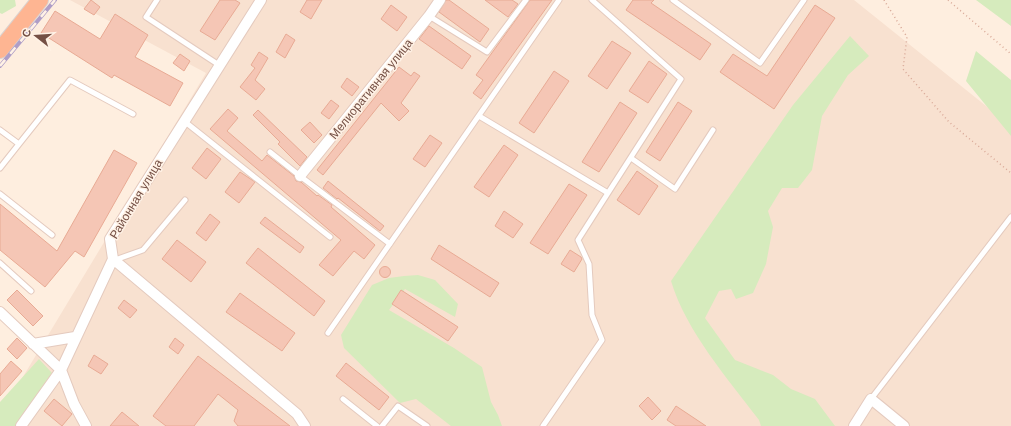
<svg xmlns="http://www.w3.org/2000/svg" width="1011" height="426" viewBox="0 0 1011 426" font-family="Helvetica,sans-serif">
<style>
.residential{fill:#f8e1d0}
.green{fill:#d6ebbd}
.building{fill:#f5c6b5;stroke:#e8aa94}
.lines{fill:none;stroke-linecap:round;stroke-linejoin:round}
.service-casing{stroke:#e4cabe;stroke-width:7}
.minor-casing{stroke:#e4cabe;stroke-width:12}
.trunk-casing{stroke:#dbd2cf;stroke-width:18}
.path{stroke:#d9a998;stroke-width:1.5;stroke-dasharray:1 3;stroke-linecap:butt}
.service{stroke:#fff;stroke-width:5}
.minor{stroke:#fff;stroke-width:10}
.trunk{stroke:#feb592;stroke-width:16}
.rail-casing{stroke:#af9ec7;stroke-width:4}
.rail{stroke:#fff2e6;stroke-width:2.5;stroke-dasharray:8;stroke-linecap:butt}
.labels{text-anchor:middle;stroke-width:3;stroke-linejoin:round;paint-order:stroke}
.street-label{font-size:12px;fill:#755045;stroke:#fff2e6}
</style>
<rect width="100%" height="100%" fill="#feeedf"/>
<!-- residential -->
<path class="residential" d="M70,0H854L1011,126V426H0V411L9,400L206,73Z"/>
<!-- green -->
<path class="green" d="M0,0H15L16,6L2,14L0,13Z
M976,0H1011V26Z
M850,36L869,56L848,75L822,116L812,170L798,188H782L768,211L773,227L766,264L753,293L736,299L731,289L719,291L705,318L735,360L773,375L791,389L815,399L835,426H761L759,420C728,379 686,331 671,281L793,105Z
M976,51L1011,80V136L966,81Z
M418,275L435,280L458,304L455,317L405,289L389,310L454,348L482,367L491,402L498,415L502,426H451L416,399L400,403L344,348L341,335L372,285L389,278L404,276Z
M39,359L52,373L15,426H0V402Z"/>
<!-- building -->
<path class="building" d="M91,0L100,7L94,15L84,9Z
M220,0H235L240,3L215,40L200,31Z
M307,0H322L311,19L300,12Z
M446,0H449L489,29L480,42L439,12Z
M485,0H512L518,4L508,17Z
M530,0H552L481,99L473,93L483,80L476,75Z
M633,0H654L651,3L711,44L700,60L626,10Z
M391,5L407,17L397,31L381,19Z
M815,5L835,18L774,109L720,72L733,54L767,76Z
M55,11L100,39L115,14L148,35L135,57L183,83L170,106L114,75L112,78L41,33Z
M429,26L471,56L462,69L419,39Z
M286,34L295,40L285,58L276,52Z
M612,41L631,53L607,89L588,76Z
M259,52L268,58L255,80L265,89L256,100L240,87L255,68L251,65Z
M180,54L190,61L184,71L173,63Z
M649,61L667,74L648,103L629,91Z
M399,67L411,76L414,72L420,76L401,103L409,111L399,121L381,103L323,175L317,170Z
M554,71L569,81L534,133L519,123Z
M347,78L359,87L352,96L341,87Z
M331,100L339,106L329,119L321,113Z
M620,102L637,113L599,172L582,162Z
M678,102L692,111L660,161L646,152Z
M228,109L238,118L227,131L262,161L267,155L294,176L296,181L301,182L317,196L318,195L332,205L331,207L375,245L364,259L354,251L333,276L319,265L341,240L210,129Z
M258,110L307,157L300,166L278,144L280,142L253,115Z
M310,122L322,135L314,143L301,130Z
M430,135L442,143L425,167L413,159Z
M504,145L518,155L489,197L474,187Z
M207,148L221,159L206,179L192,168Z
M114,150L137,163L84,257L75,251L45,287L0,250V204L57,251Z
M637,171L658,186L639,215L617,200Z
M240,172L255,182L239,203L225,192Z
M328,181L384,226L380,231L338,198L337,199L323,188Z
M569,184L587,195L548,254L530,243Z
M504,211L523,224L513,238L495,226Z
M210,214L220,222L206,241L196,233Z
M265,217L304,247L300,253L260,223Z
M177,240L206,262L191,282L162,259Z
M439,245L499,283L490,297L431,259Z
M258,248L325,301L314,316L246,263Z
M570,250L581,257L582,259L574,272L561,264Z
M379.5 272a5.5 5.5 0 1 1 11 0a5.5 5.5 0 1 1-11 0Z
M17,290L43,316L33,326L7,300Z
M401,290L458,327L448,341L392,304Z
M240,293L295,333L282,351L226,312Z
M124,300L137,310L130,318L118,308Z
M17,338L27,348L17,359L7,349Z
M175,338L184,345L178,354L169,347Z
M94,355L108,364L101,374L88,366Z
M198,356L290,426H238L234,421L238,410L218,394L194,426H166L153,416Z
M11,361L22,371L0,396V374Z
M346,363L389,397L379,410L336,376Z
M648,397L661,411L652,420L639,406Z
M54,399L72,414L62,426L44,411Z
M676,406L706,426H676L667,420Z
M122,412L139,426H110Z"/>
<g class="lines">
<!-- service casing -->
<g class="service-casing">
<path id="service" d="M157,0L146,17L219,65
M673,0L760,63L804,0
M429,16L487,52L526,0
M479,116L608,193L681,79L592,0
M184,121L330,237
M0,130L19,144L0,168
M19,144L70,80L133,114
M270,152L300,176L390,244
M631,158L675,189L713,130
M0,194L52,235
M115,260L143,250L185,200
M0,263L31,291
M328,333L559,0
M343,399L377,426
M871,399L1011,217
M382,426L398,406L427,426
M543,426L602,340L592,315L589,264L578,240L608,193"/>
</g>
<!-- minor casing -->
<g class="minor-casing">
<path id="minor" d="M300,176L429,16L440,0
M113,259L297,414L305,426
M0,312L61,370L74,404L86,426
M33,344L75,337
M21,426L61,370L113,259L110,239L261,0
M854,426L871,399L904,426"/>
</g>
<!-- trunk casing -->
<g class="trunk-casing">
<path id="trunk" d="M0,50L40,0"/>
</g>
<!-- path -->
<path class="path" d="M884,0L907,37L903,69L949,122L1011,173
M948,0L1011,54"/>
<!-- service -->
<use href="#service" class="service"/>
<!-- minor -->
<use href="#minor" class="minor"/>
<!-- trunk -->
<use href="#trunk" class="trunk"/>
<!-- rail casing -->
<g class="rail-casing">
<path id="rail" d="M0,66L55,0"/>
</g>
<!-- rail -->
<use href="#rail" class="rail"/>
</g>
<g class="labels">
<!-- street labels -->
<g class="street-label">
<text transform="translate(371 89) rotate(-51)" y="4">Мелиоративная улица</text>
<text transform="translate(136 199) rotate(-59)" y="4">Районная улица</text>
</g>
</g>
<!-- north arrow -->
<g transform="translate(36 36) rotate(287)" stroke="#fff2e6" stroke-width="3" paint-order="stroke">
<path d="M0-3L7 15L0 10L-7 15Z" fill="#755045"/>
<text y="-6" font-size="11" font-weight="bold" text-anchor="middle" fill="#755045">С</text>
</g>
</svg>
